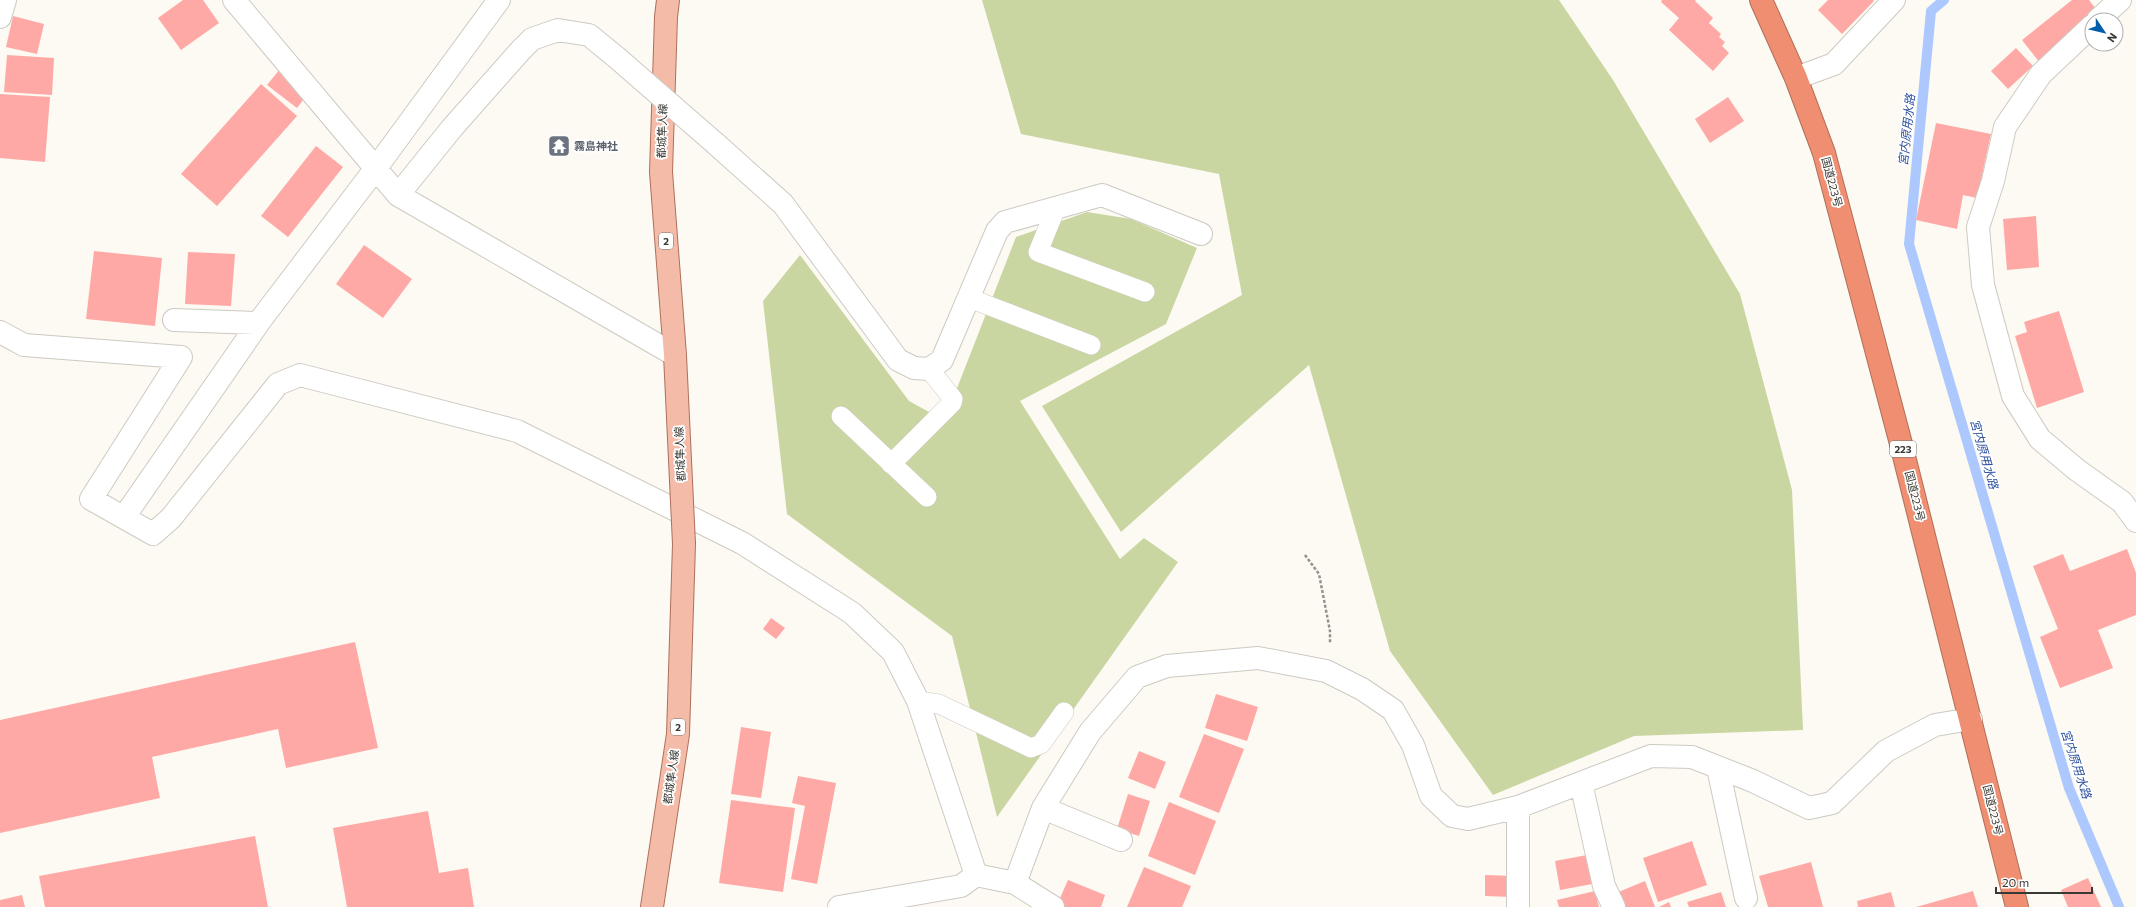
<svg xmlns="http://www.w3.org/2000/svg" width="2136" height="907" viewBox="0 0 2136 907" font-family="Commissioner,'Noto Sans JP',sans-serif">
<style>
.green{fill:#cad6a1}
.lines{fill:none;stroke-linecap:round;stroke-linejoin:round}
.stream{stroke:#acc8fe;stroke-width:10}
.building{fill:#ffa9a6}
.lane-casing{stroke:#cccac2;stroke-width:20}
.street-casing{stroke:#cccac2;stroke-width:24}
.primary-casing{stroke:#af705b;stroke-width:24}
.highway-casing{stroke:#af705b;stroke-width:24}
.path{stroke:#92918b;stroke-width:2.5;stroke-dasharray:3 2;stroke-linecap:butt}
.lane{stroke:#fff;stroke-width:19}
.street{stroke:#fff;stroke-width:22}
.primary{stroke:#f5bba9;stroke-width:22}
.highway{stroke:#ef8e70;stroke-width:22}
.street-bridge-casing{stroke:#cccac2;stroke-width:24;stroke-linecap:butt}
.primary-bridge-casing{stroke:#af705b;stroke-width:24;stroke-linecap:butt}
.street-bridge{stroke:#fff;stroke-width:22}
.primary-bridge{stroke:#f5bba9;stroke-width:22}
.labels{text-anchor:middle;stroke-width:3.5;stroke-linejoin:round;paint-order:stroke}
.shield{fill:#fff;stroke:#747471;stroke-width:1}
.shield-label{font-size:10px;font-weight:bold;fill:#383834}
.street-label{font-size:11px;fill:#383834;stroke:#fff}
.worship-label{font-size:11px;font-weight:bold;fill:#5b616d;stroke:#fff;text-anchor:start}
.water-label{font-size:12px;font-style:italic;fill:#2e519f;stroke:#fff}
</style>
<rect width="100%" height="100%" fill="#fcfaf2"/>
<!-- green -->
<path class="green" d="M982,0H1559L1613,80L1740,294L1792,490L1803,730L1634,736L1493,795L1390,651L1309,365L1121,532L1042,406L1242,295L1219,174L1021,134Z
M1087,212L1131,219L1197,248L1166,324L1020,401L1120,559L1144,538L1178,562L997,817L952,636L787,514L763,301L800,255L909,401L929,412L954,396L1016,237Z"/>
<g class="lines">
<!-- stream -->
<path class="stream" d="M1944,0L1931,11L1909,244L2069,788L2119,907"/>
</g>
<!-- building -->
<path class="building" d="M183,0H203L219,23L181,50L158,18Z
M1662,0H1696L1695,1L1713,18L1709,23L1721,34L1719,37L1725,42L1722,46L1729,53L1713,71L1669,30L1679,18L1661,2Z
M1828,0H1873L1874,1L1842,34L1818,10Z
M2072,0H2089L2100,14L2040,63L2022,40Z
M13,16L44,24L37,54L6,47Z
M2016,48L2033,66L2008,89L1991,71Z
M7,55L54,58L52,95L4,92Z
M280,69L309,92L297,108L267,85Z
M261,84L297,116L217,206L181,174Z
M0,94L50,97L45,162L0,158Z
M1728,97L1744,121L1710,143L1695,119Z
M1936,123L1991,134L1977,198L1963,195L1957,229L1916,220Z
M316,146L343,167L288,237L261,216Z
M2036,216L2039,267L2007,270L2003,219Z
M364,245L412,279L383,318L336,284Z
M94,251L162,258L155,326L86,319Z
M188,252L235,254L231,306L185,304Z
M2059,311L2084,392L2037,408L2015,336L2027,332L2024,322Z
M2127,549L2136,573V615L2098,630L2113,668L2060,688L2040,637L2058,629L2033,566L2063,554L2070,571Z
M771,618L785,628L776,639L763,629Z
M355,642L378,748L286,768L278,729L152,757L160,798L0,833V720Z
M1216,694L1258,707L1247,741L1205,728Z
M741,727L771,732L761,798L731,794Z
M1204,734L1244,749L1219,813L1179,797Z
M1139,751L1166,762L1155,789L1128,778Z
M798,776L836,783L817,884L791,879L805,806L792,803Z
M1128,794L1150,801L1139,836L1117,829Z
M731,800L795,808L783,892L719,883Z
M1169,802L1216,821L1195,875L1148,856Z
M428,811L439,873L468,868L474,907H347L333,828Z
M255,836L268,907H45L39,876Z
M1692,841L1707,885L1658,902L1643,858Z
M1587,855L1592,884L1560,890L1555,861Z
M1811,862L1823,907H1768L1759,876Z
M1144,867L1191,886L1182,907H1127Z
M1485,875L1513,876L1512,897L1485,896Z
M2088,878L2101,907H2068L2061,890Z
M1068,880L1105,895L1101,907H1062L1057,905Z
M1645,881L1655,907H1622L1616,893Z
M1595,891L1599,907H1559L1557,900Z
M1973,891L1978,907H1916Z
M1721,892L1726,907H1689L1687,902Z
M1891,892L1895,907H1858L1857,901Z
M22,895L25,907H0V900Z
M1669,902L1671,907H1659Z"/>
<g class="lines">
<!-- lane casing -->
<g class="lane-casing">
<path id="lane" d="M1056,208L1038,252L1145,292
M969,298L1091,345
M841,416L927,497
M891,464L952,403L953,399L929,369
M918,701L939,704L1031,748L1041,744L1064,712"/>
</g>
<!-- street casing -->
<g class="street-casing">
<path id="street" d="M234,0L398,195
M0,17L5,0
M2098,20L2120,0
M2092,26L2041,74L2005,127L1993,181L1978,227L1983,285L2013,396L2040,439L2077,470L2122,502L2136,521
M616,57L589,35L558,30L532,39L521,50L452,128L398,195L675,355
M1796,78L1834,64L1894,0
M716,144L783,204L898,360L914,368L929,369L942,360L997,231L1005,222L1102,195L1201,234
M174,320L258,323
M0,332L24,345L181,357L91,499L153,534L171,518L278,384L300,375L517,431L742,543L852,613L893,652L918,701L976,875L1015,883L1053,907
M124,517L262,318L376,168L499,0
M1718,768L1746,898
M1581,783L1604,886L1614,907
M1518,807V907
M1043,808L1121,840
M1015,883L1043,808L1090,732L1137,677L1167,666L1258,658L1326,671L1362,689L1393,710L1413,745L1431,796L1452,816L1468,819L1518,807L1651,756L1692,757L1753,781L1809,808L1832,803L1886,751L1935,725L1971,719
M839,907L961,886L976,875"/>
</g>
<!-- primary casing -->
<g class="primary-casing">
<path id="primary" d="M668,0L666,17L661,172L675,355L681,481
M652,907L678,734L684,544"/>
</g>
<!-- highway casing -->
<g class="highway-casing">
<path id="highway" d="M1761,0L1796,78L1824,153L1900,440L2017,907"/>
</g>
<!-- path -->
<path class="path" d="M1305,555L1319,574L1330,631V643"/>
<!-- lane -->
<use href="#lane" class="lane"/>
<!-- street -->
<use href="#street" class="street"/>
<!-- primary -->
<use href="#primary" class="primary"/>
<!-- highway -->
<use href="#highway" class="highway"/>
<!-- street-bridge casing -->
<g class="street-bridge-casing">
<path id="street-bridge" d="M616,57L716,144"/>
</g>
<!-- primary-bridge casing -->
<g class="primary-bridge-casing">
<path id="primary-bridge" d="M681,481L684,544"/>
</g>
<!-- street-bridge -->
<use href="#street-bridge" class="street-bridge"/>
<!-- primary-bridge -->
<use href="#primary-bridge" class="primary-bridge"/>
</g>
<!-- icons -->
<defs>
<g id="temple-square" transform="scale(1.15)"><rect x="-9" y="-9" width="18" height="18" rx="4" fill="#6b7280" stroke="#fff"/><path d="M0-6L5-2H3V0L6.5 2.5H4V6H1.5V3h-3V6H-4V2.5H-6.5L-3 0V-2H-5Z" fill="#fff"/></g>
</defs>
<g fill-rule="evenodd">
<use href="#temple-square" x="559" y="146"/>
</g>
<g class="labels">
<!-- shield labels -->
<g class="shield">
<rect x="659" y="233" width="14" height="16" rx="3"/>
<rect x="1890" y="441" width="26" height="16" rx="3"/>
<rect x="671" y="719" width="14" height="16" rx="3"/>
</g>
<g class="shield-label">
<text x="666" y="245">2</text>
<text x="1903" y="453">223</text>
<text x="678" y="731">2</text>
</g>
<!-- street labels -->
<g class="street-label">
<text transform="translate(662 131) rotate(-88)" y="4">都城隼人線</text>
<text transform="translate(1832 182) rotate(75)" y="4">国道223号</text>
<text transform="translate(680 454) rotate(-93)" y="4">都城隼人線</text>
<text transform="translate(1915 496) rotate(76)" y="4">国道223号</text>
<text transform="translate(671 777) rotate(-82)" y="4">都城隼人線</text>
<text transform="translate(1993 810) rotate(76)" y="4">国道223号</text>
</g>
<!-- worship labels -->
<g class="worship-label">
<text x="574" y="150">霧島神社</text>
</g>
<!-- water labels -->
<g class="water-label">
<text transform="translate(1907 130) rotate(-84)" y="4">宮内原用水路</text>
<text transform="translate(1984 454) rotate(74)" y="4">宮内原用水路</text>
<text transform="translate(2076 764) rotate(72)" y="4">宮内原用水路</text>
</g>
</g>
<!-- north arrow -->
<g transform="translate(2104 32) rotate(125)"><circle r="19" fill="#ffffff" stroke="#afafae"/>
<path d="M0-3L7 15L0 10L-7 15Z" fill="#015daa"/>
<text y="-6" font-size="11" font-weight="bold" text-anchor="middle" fill="#383834">N</text>
</g>
<!-- scale -->
<path d="M1996 887v6h96v-6" fill="none" stroke="#383834" stroke-width="2"/>
<text x="2002" y="887" font-size="12" fill="#383834" stroke="#ffffff" stroke-width="3" paint-order="stroke">20 m</text>
</svg>
